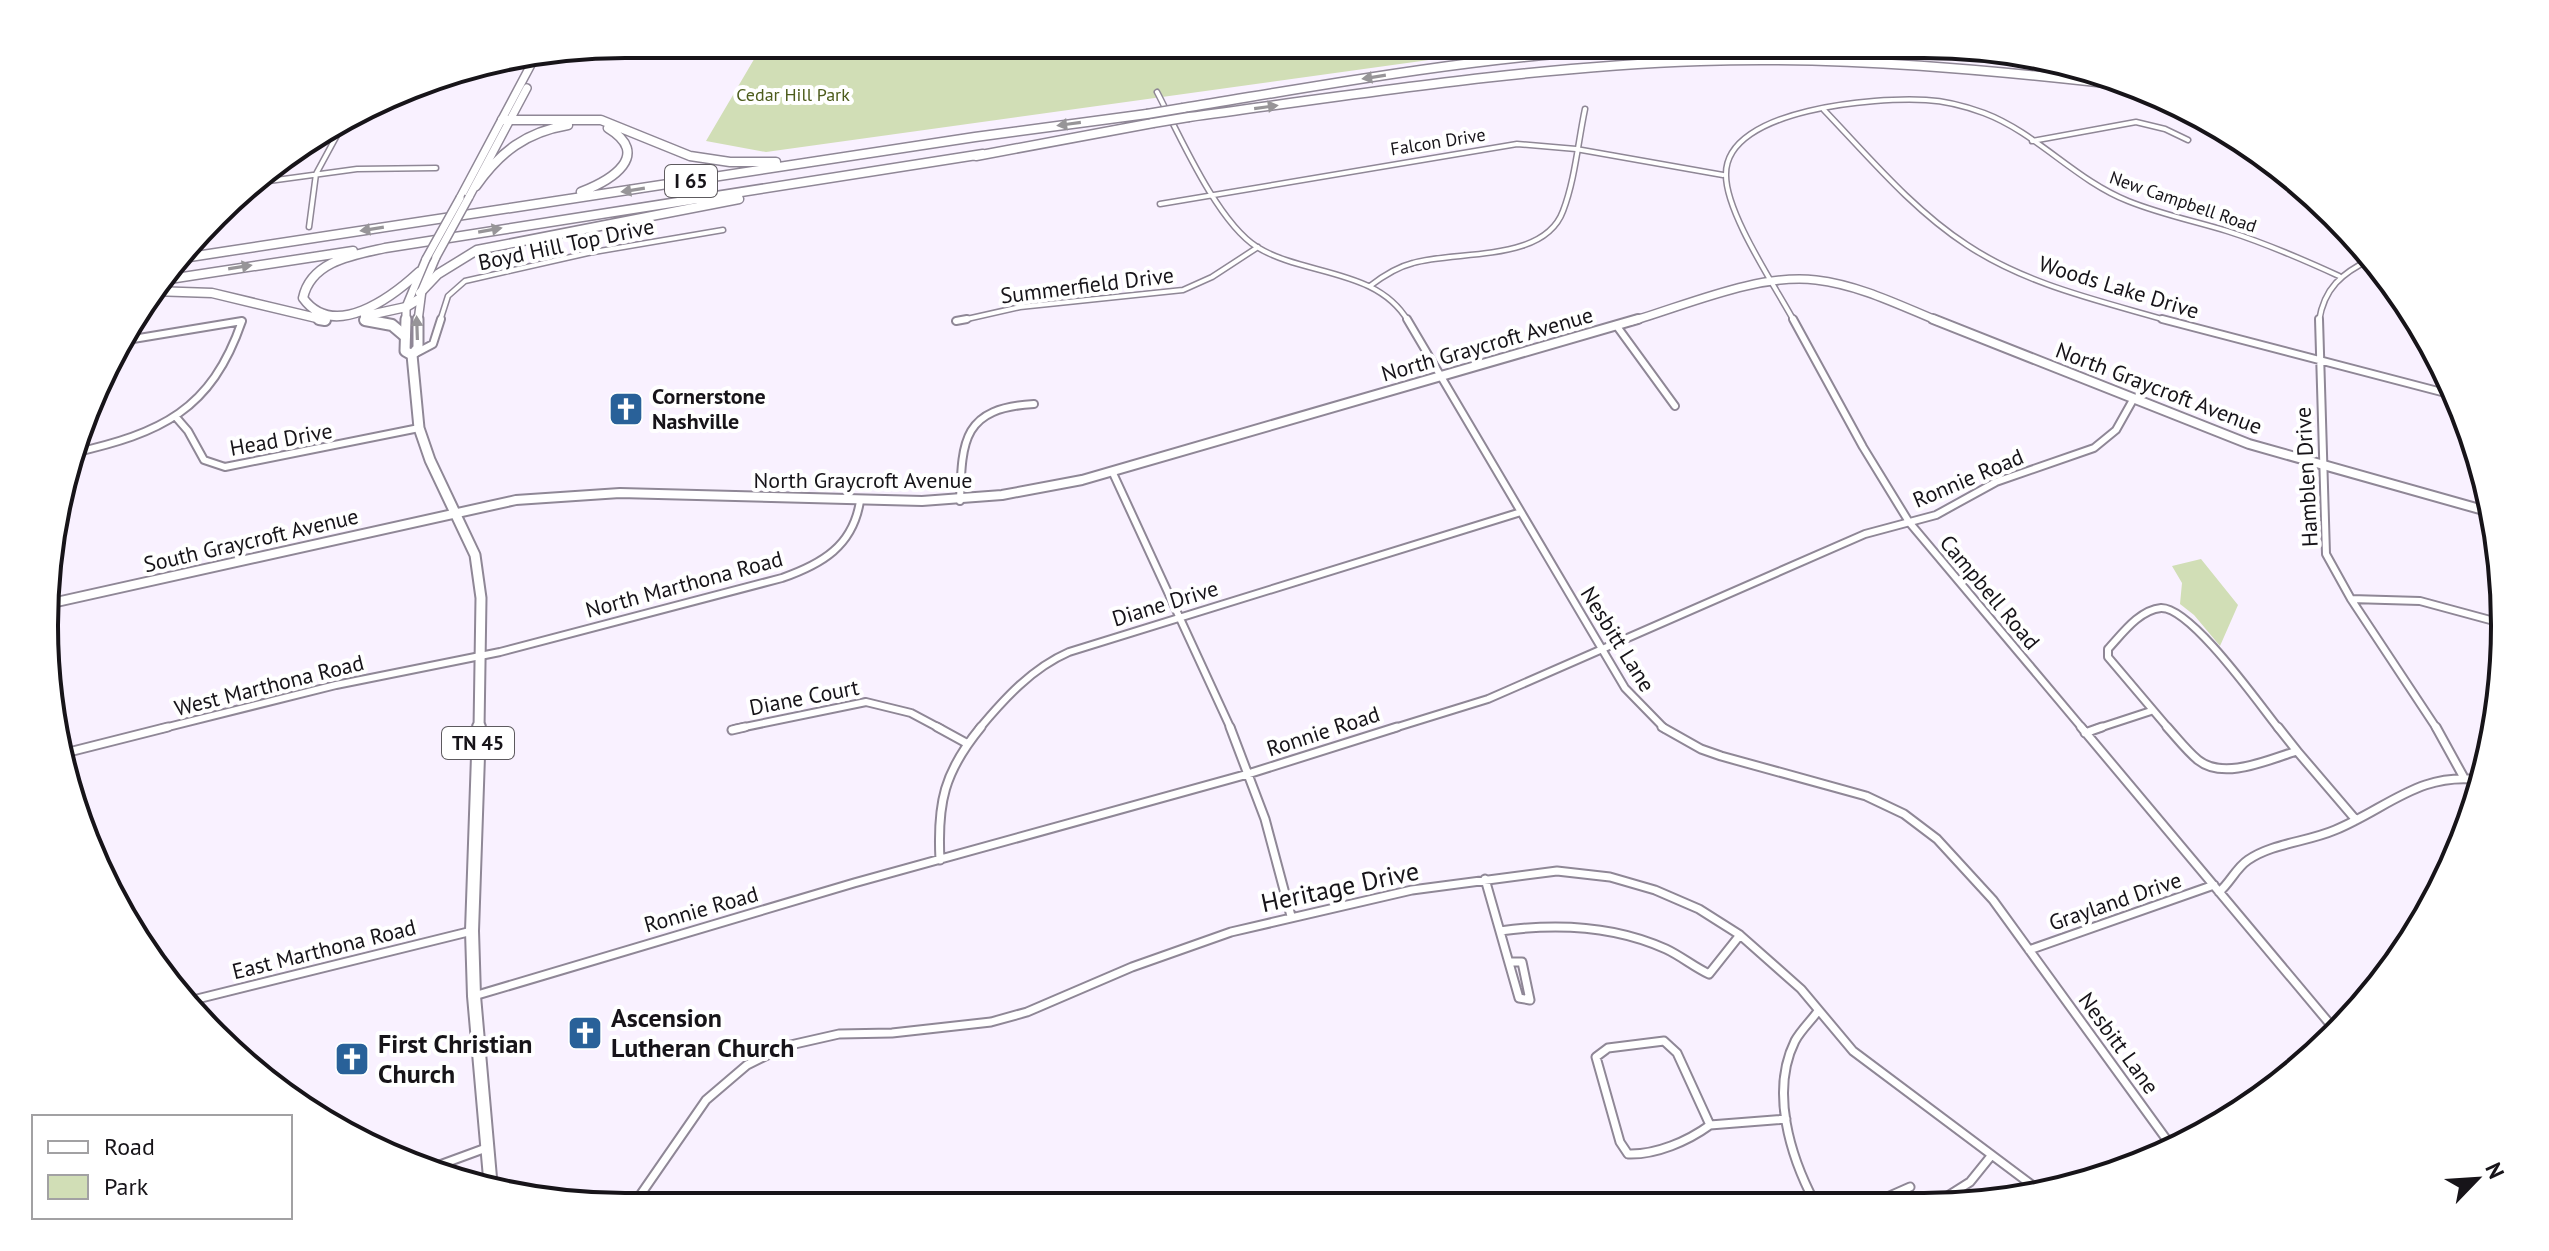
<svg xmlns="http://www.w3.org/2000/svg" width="2549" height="1251" viewBox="0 0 2549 1251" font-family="'PT Sans',sans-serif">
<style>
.green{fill:#d1deb6}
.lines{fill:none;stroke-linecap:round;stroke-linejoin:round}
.street-far2-casing{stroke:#8f8796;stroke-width:7}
.street-far1-casing{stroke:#8f8796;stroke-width:10}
.street-casing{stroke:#8f8796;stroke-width:11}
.secondary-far1-casing{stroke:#8f8796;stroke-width:10}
.secondary-casing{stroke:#8f8796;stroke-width:12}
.primary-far2-casing{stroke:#8f8796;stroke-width:10}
.primary-far1-casing{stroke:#8f8796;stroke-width:13}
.primary-casing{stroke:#8f8796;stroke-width:16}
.highway-far1-casing{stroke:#8f8796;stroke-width:11}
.highway-casing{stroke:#8f8796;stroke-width:14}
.street-far2{stroke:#fff;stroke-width:4}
.street-far1{stroke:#fff;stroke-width:6}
.street{stroke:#fff;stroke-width:7}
.secondary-far1{stroke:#fff;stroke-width:7}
.secondary{stroke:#fff;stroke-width:8}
.primary-far2{stroke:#fff;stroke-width:7}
.primary-far1{stroke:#fff;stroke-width:9}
.primary{stroke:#fff;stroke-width:12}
.highway-far1{stroke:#fff;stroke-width:8}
.highway{stroke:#fff;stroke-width:10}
.primary-bridge-casing{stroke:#8f8796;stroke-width:10;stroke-linecap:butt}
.highway-bridge-casing{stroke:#8f8796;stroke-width:11;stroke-linecap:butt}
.primary-bridge{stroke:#fff;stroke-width:7}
.highway-bridge{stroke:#fff;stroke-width:8}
.oneway{fill:#979598}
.labels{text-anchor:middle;stroke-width:8;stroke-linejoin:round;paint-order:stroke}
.far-park-label{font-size:18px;fill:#4d5c1c;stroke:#fff}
.far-street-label{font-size:18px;fill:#171419;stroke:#fff}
.shield{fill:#fff;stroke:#5d5a5e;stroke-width:2}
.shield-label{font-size:20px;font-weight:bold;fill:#171419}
.street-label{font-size:22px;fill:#171419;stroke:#fff}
.poi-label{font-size:22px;font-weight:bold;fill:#171419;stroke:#fff;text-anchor:start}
.near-street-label{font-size:26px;fill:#171419;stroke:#fff}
.near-poi-label{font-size:26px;font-weight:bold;fill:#171419;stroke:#fff;text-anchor:start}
.rim{fill:none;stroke:#171419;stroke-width:4}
</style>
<rect width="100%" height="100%" fill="#f9f1ff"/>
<!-- green -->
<path class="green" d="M763,44H1544L766,152L706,141Z
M2201,559L2238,605L2220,646L2194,615L2180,604L2182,583L2172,566Z"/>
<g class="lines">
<!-- street-far2 casing -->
<g class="street-far2-casing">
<path id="street-far2" d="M556,55L627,52L653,44
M1157,92C1179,134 1217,222 1257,247C1304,276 1377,268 1408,321
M1824,110C1869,157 1912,209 1967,245C2027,285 2101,301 2169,321
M2032,141L2136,122L2165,129L2188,140
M254,183L357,169L436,168
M1160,204L1517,144L1576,149L1723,175
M309,227L316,174L342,126
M1370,286C1383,276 1397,267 1413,263C1456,250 1544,263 1563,211C1575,180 1578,142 1585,109
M440,321L448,296L465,281L588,253L723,230
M958,321L1020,307L1183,290L1212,277L1258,247
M1794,321C1775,286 1725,212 1726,174C1726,108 1878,97 1926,100C1946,101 1965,106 1984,113C2037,133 2075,180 2128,201C2160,214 2194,221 2227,231C2265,243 2302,259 2339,276
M2319,321C2324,288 2342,273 2371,259"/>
</g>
<!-- street-far1 casing -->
<g class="street-far1-casing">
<path id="street-far1" d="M1407,319L1625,688L1665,729
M1793,319L1863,447L1909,522L2083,729
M2162,319L2457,396
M2319,319L2326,554L2351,599L2437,729
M956,321L967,319
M1616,325L1675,406
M416,353L433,344L441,319
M175,416L188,431L204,460L225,467L419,428
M73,453C161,433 211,411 242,321L121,341
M1112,471L1231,729
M960,501C962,441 962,408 1034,404
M2351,599L2420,601L2505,624
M160,729L336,685L500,652L782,578C822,564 853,546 860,501
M735,729L866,702L911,713L941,729
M979,729C1004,699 1032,668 1069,652L1521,512
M1391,729L1488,699L1865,534L1936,515L1996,482L2094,448L2116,430L2134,398
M2096,729L2151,711
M2169,729L2108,657V649C2122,634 2139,610 2161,608C2191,607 2259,704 2279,729"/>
</g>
<!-- street casing -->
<g class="street-casing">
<path id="street" d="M937,727L968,744
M1230,727L1265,819L1291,916
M1662,727L1701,749L1721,756L1866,796L1904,814L1937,839L1993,900L2172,1147
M2081,727L2335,1030
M2167,727C2177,738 2187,751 2198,760C2224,781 2270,759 2297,751L2278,727
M2436,727L2463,776
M732,730L745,727
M2085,733L2102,727
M2297,751L2356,820
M65,753L168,727
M940,860C937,803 944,772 981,727
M1485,879L1519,998L1530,1000L1522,962H1509
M2219,892C2230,883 2236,868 2248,860C2273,843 2307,842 2335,830C2388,808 2420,771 2482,780
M1500,931C1557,923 1613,925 1666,949C1681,956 1694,967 1709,974L1740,935
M2029,950L2214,885
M474,996L854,883L1248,774L1397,727
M185,1002L472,931
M1664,1041L1677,1053L1710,1125C1688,1141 1656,1155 1628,1154L1620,1142L1596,1057L1608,1048Z
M1710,1125L1786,1119
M426,1170L486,1148
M1940,1201L1970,1182L1991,1156
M1876,1202L1910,1187
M1815,1203C1790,1156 1770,1091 1795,1041C1801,1030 1811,1021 1818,1011
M632,1207L706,1100L747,1065L786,1046L839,1034L892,1033L991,1022L1027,1012L1132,967L1231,932L1412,890L1557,871L1610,877L1655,890L1699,909L1740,935L1801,989L1853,1051L2040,1191"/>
</g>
<!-- secondary-far1 casing -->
<g class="secondary-far1-casing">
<path id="secondary-far1" d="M1632,321C1687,305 1759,273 1816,280C1859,285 1899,305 1938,321"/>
</g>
<!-- secondary casing -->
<g class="secondary-casing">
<path id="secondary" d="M1933,319L2249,444L2494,513
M52,603L516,500L620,493L922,501L1002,495L1082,480L1638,319"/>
</g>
<!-- primary-far2 casing -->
<g class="primary-far2-casing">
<path id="primary-far2" d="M469,197L527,88
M460,198L534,59
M406,321V307L426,259
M418,321L422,290L436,257"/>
</g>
<!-- primary-far1 casing -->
<g class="primary-far1-casing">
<path id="primary-far1" d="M406,319L405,351L412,355
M418,319V348L412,355L419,428L430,460L475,555L481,598L479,729"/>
</g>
<!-- primary casing -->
<g class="primary-casing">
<path id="primary" d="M479,727L472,931L474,996L491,1189"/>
</g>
<!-- highway-far1 casing -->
<g class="highway-far1-casing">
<path id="highway-far1" d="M1183,108C1318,86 1453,61 1590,51C1748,38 1908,48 2066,64
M1189,117C1359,94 1528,67 1700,61C1847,56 1994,70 2140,87
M502,120H601L690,156L730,162H776
M976,156L1153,123
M476,186C500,152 526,132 568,125
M581,192C612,180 652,155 608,128
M183,258L975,137L1147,114
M419,272C392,297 334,341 303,298C311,261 353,255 385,248L983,154
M163,280L353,251
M153,291L212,293L325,320
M420,293L438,274L477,250L739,199
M365,316L406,307L419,299
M365,320L369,321"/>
</g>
<!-- highway casing -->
<g class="highway-casing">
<path id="highway" d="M319,319L325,320
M365,320L392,325L405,336"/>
</g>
<!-- street-far2 -->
<use href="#street-far2" class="street-far2"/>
<!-- street-far1 -->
<use href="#street-far1" class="street-far1"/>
<!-- street -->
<use href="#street" class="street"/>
<!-- secondary-far1 -->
<use href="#secondary-far1" class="secondary-far1"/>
<!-- secondary -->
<use href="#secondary" class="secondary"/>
<!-- primary-far2 -->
<use href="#primary-far2" class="primary-far2"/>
<!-- primary-far1 -->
<use href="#primary-far1" class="primary-far1"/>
<!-- primary -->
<use href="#primary" class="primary"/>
<!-- highway-far1 -->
<use href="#highway-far1" class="highway-far1"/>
<!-- highway -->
<use href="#highway" class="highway"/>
<!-- primary-bridge casing -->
<g class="primary-bridge-casing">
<path id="primary-bridge" d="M436,257L469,197
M426,259L460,198"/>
</g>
<!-- highway-bridge casing -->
<g class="highway-bridge-casing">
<path id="highway-bridge" d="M1147,114L1183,108
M1153,123L1189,117"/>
</g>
<!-- primary-bridge -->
<use href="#primary-bridge" class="primary-bridge"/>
<!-- highway-bridge -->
<use href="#highway-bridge" class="highway-bridge"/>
</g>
<!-- one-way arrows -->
<defs><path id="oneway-solid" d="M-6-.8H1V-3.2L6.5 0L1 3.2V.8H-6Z" transform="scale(2)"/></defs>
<g class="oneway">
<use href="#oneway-solid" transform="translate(1374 77) rotate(171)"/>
<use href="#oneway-solid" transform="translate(1266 107) rotate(-8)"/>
<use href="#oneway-solid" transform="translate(1069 124) rotate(172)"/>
<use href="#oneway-solid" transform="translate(633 190) rotate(171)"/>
<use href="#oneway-solid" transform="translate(372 229) rotate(171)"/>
<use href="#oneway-solid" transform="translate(490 230) rotate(-10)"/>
<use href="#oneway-solid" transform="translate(240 267) rotate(-9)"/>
<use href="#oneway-solid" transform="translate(417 328) rotate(-92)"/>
</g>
<!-- icons -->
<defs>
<g id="church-square" transform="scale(1.8)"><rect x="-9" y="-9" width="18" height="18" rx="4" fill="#296199" stroke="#fff"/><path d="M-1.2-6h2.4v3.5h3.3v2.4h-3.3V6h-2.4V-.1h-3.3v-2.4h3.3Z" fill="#fff"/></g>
</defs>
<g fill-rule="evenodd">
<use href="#church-square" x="626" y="409"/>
<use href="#church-square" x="585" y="1033"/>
<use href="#church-square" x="352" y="1059"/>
</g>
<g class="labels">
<!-- far-park labels -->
<g class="far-park-label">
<text x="793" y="101">Cedar Hill Park</text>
</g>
<!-- far-street labels -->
<g class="far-street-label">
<text transform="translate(1438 142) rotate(-9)" y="6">Falcon Drive</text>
<text transform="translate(2183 202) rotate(19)" y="6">New Campbell Road</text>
</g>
<!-- shield labels -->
<g class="shield">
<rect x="665" y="165" width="52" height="32" rx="6"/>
<rect x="442" y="727" width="72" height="32" rx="6"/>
</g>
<g class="shield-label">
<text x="691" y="188">I 65</text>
<text x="478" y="750">TN 45</text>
</g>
<!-- street labels -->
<g class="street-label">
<text transform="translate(566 244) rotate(-12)" y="8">Boyd Hill Top Drive</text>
<text transform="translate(1087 285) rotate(-7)" y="8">Summerfield Drive</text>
<text transform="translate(2119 287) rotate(17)" y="8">Woods Lake Drive</text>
<text transform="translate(1487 344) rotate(-16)" y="8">North Graycroft Avenue</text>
<text transform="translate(2159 388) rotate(21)" y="8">North Graycroft Avenue</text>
<text transform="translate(281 439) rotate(-10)" y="8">Head Drive</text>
<text transform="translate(2306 477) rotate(-93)" y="8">Hamblen Drive</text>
<text transform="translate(1968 478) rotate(-23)" y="8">Ronnie Road</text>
<text x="863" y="488">North Graycroft Avenue</text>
<text transform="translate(251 540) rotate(-13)" y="8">South Graycroft Avenue</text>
<text transform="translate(684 584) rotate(-15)" y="8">North Marthona Road</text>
<text transform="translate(1990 592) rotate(50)" y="8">Campbell Road</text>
<text transform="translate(1165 603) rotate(-17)" y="8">Diane Drive</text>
<text transform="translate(1618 639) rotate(58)" y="8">Nesbitt Lane</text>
<text transform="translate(269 685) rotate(-14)" y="8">West Marthona Road</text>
<text transform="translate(804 697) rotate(-11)" y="8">Diane Court</text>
<text transform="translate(1323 731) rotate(-18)" y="8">Ronnie Road</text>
<text transform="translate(2115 901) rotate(-19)" y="8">Grayland Drive</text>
<text transform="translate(701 909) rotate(-16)" y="8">Ronnie Road</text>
<text transform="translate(324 949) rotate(-14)" y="8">East Marthona Road</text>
<text transform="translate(2119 1043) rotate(54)" y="8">Nesbitt Lane</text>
</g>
<!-- poi labels -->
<g class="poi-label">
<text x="652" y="404">Cornerstone<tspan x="652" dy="25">Nashville</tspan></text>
</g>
<!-- near-street labels -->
<g class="near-street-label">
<text transform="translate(1340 887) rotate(-12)" y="9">Heritage Drive</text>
</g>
<!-- near-poi labels -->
<g class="near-poi-label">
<text x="611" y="1027">Ascension<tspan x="611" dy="30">Lutheran Church</tspan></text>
<text x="378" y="1053">First Christian<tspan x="378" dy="30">Church</tspan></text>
</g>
</g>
<!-- crop -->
<path d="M0 0H2549V1251H0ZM625 58H1924A567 567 0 0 1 2491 625V626A567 567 0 0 1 1924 1193H625A567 567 0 0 1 58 626V625A567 567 0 0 1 625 58Z" fill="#fff" fill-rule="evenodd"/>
<path class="rim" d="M625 58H1924A567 567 0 0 1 2491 625V626A567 567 0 0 1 1924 1193H625A567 567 0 0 1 58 626V625A567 567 0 0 1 625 58Z"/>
<!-- legend -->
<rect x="32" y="1115" width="260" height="104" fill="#ffffff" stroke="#a2a1a3" stroke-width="2"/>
<rect x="48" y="1141" width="40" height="12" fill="#ffffff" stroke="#a2a1a3" stroke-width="2"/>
<text x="104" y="1155" font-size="24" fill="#171419">Road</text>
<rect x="48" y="1175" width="40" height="24" fill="#d1deb6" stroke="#a2a1a3" stroke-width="2"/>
<text x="104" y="1195" font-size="24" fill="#171419">Park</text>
<!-- north arrow -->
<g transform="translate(2477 1179) rotate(65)" stroke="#ffffff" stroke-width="6" paint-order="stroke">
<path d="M0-6L14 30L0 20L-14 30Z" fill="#171419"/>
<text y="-12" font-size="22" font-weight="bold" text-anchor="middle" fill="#171419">N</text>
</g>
</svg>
